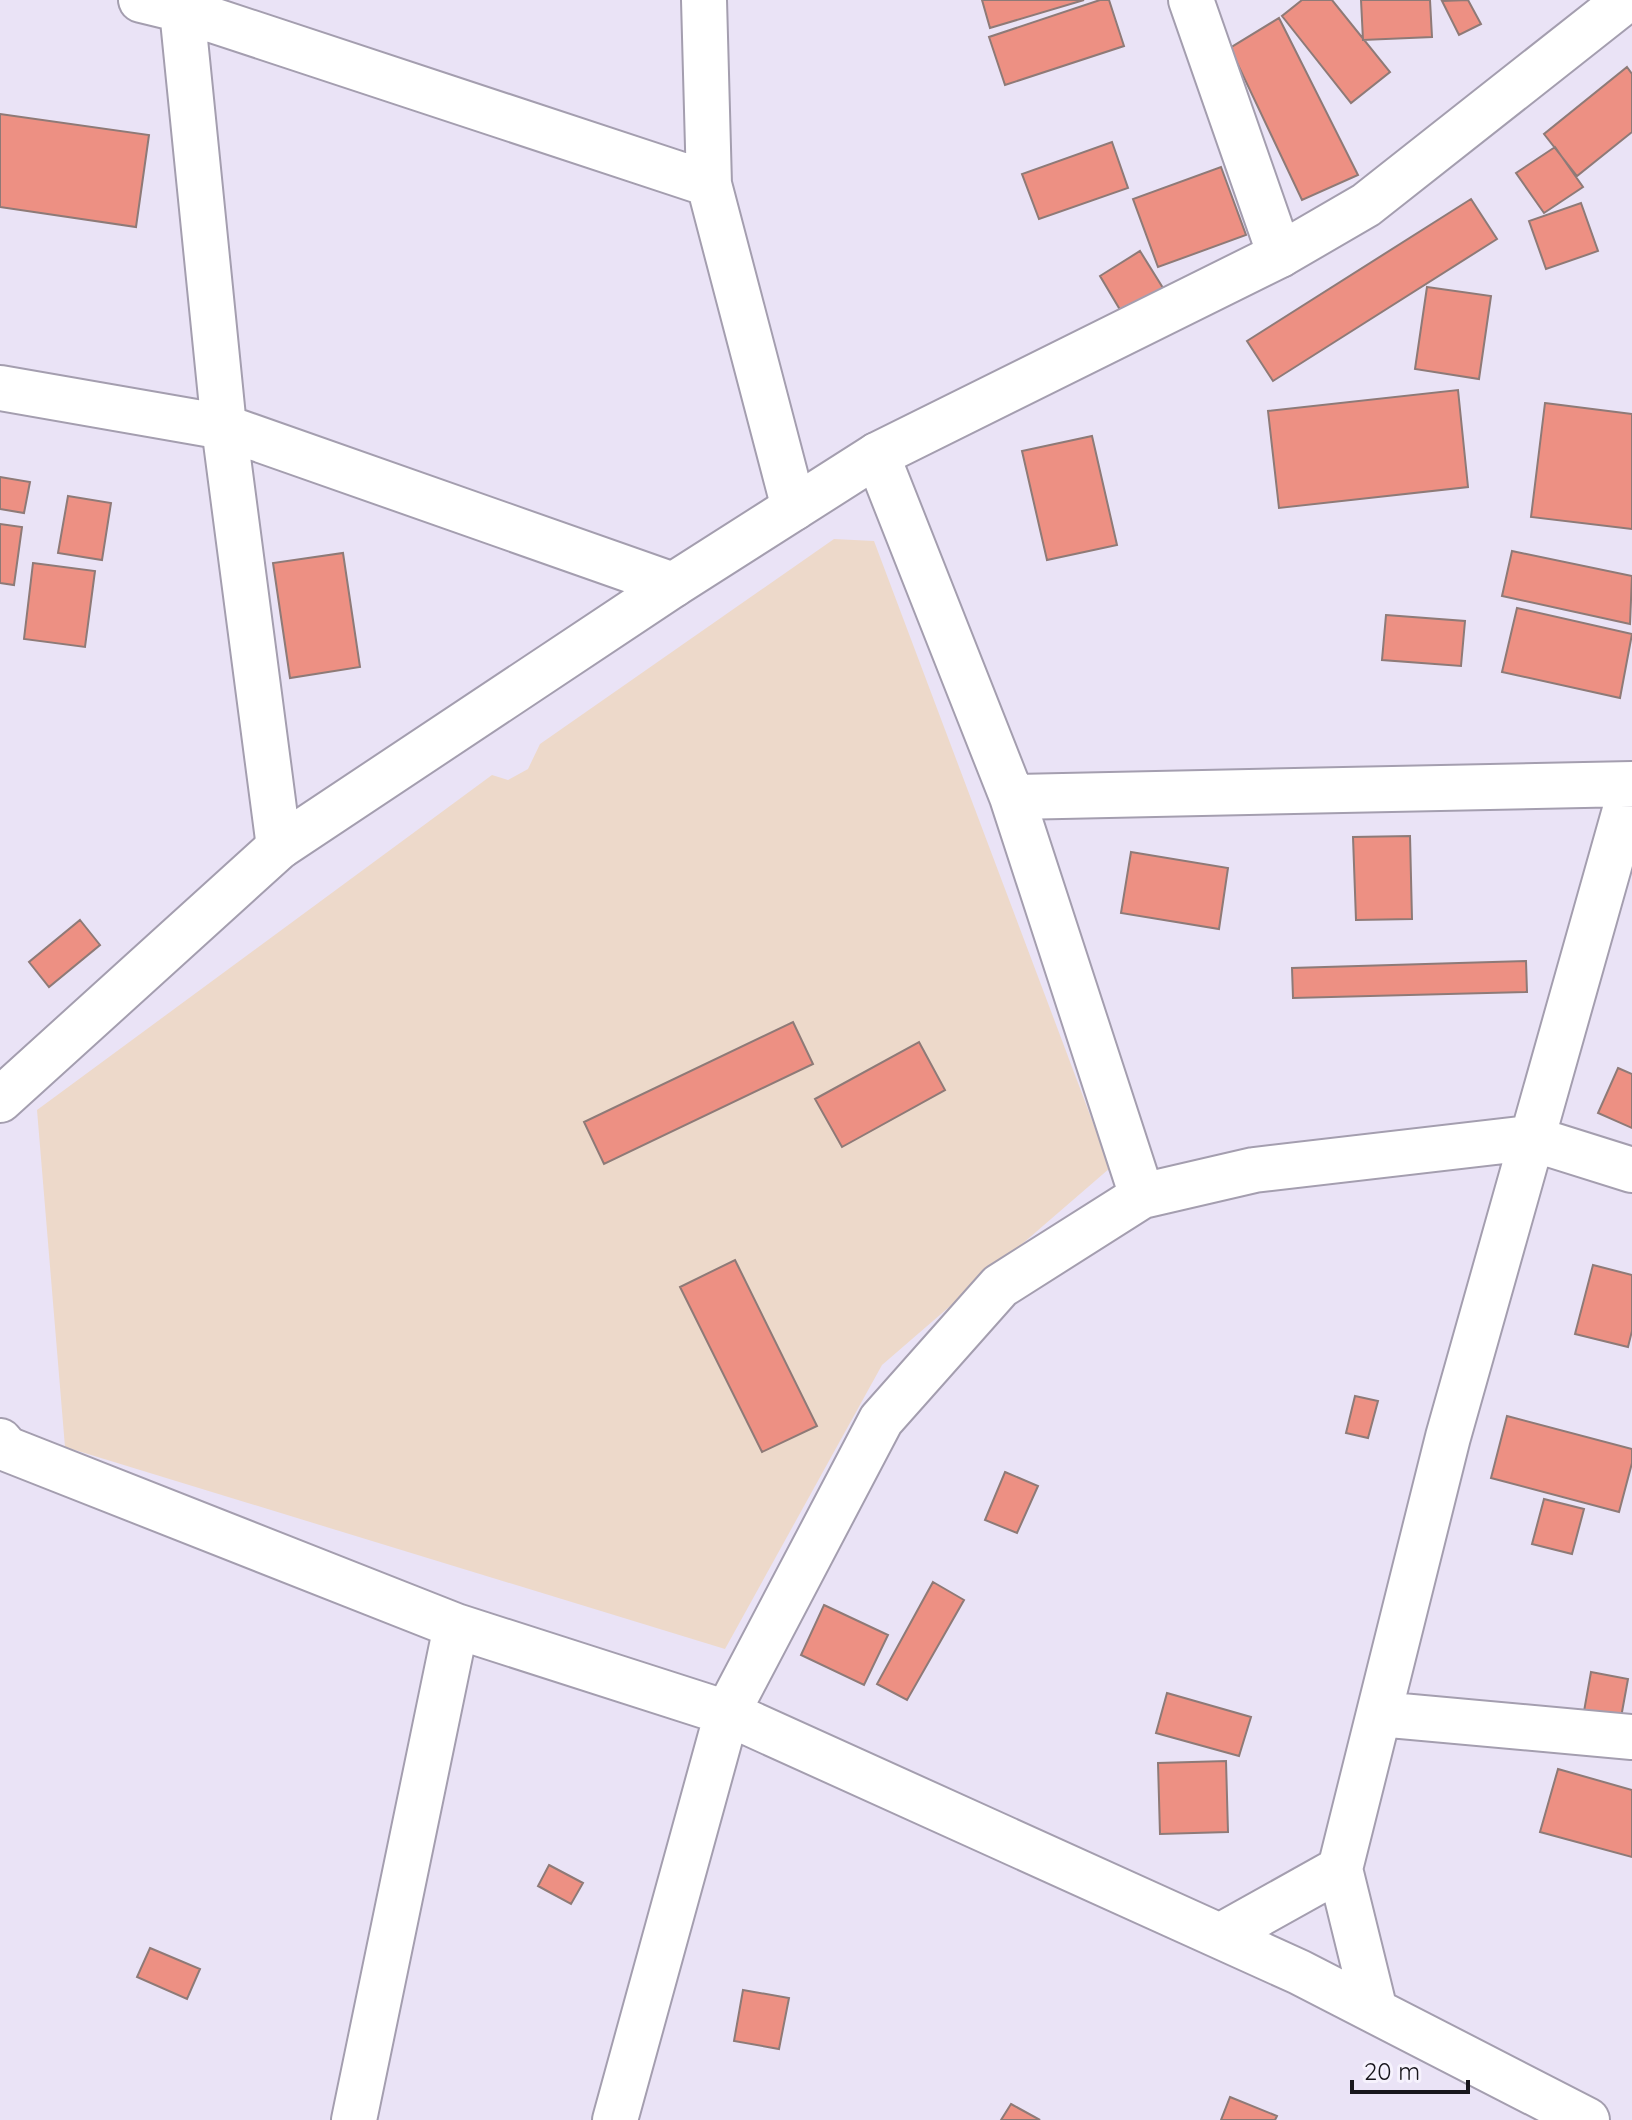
<svg xmlns="http://www.w3.org/2000/svg" width="1632" height="2120" viewBox="0 0 1632 2120" font-family="Quicksand,sans-serif">
<style>
.education{fill:#edd9ca}
.building{fill:#ed9083;stroke:#8e7a77;stroke-width:2}
.lines{fill:none;stroke-linecap:round;stroke-linejoin:round}
.minor-casing{stroke:#a49eaf;stroke-width:48}
.major-casing{stroke:#a49eaf;stroke-width:48}
.minor{stroke:#fff;stroke-width:44}
.major{stroke:#fff;stroke-width:44}
</style>
<rect width="100%" height="100%" fill="#eae3f6"/>
<!-- education -->
<path class="education" d="M834,539L874,541L1110,1168L882,1365L725,1649L65,1447L37,1110L492,775L508,780L528,769L540,744Z"/>
<!-- building -->
<path class="building" d="M982,0H1084L990,28Z
M1100,0H1109L1124,46L1005,85L989,37Z
M1302,0H1332L1390,72L1351,103L1282,16Z
M1361,0H1430L1432,37L1363,40Z
M1468,0L1481,24L1459,35L1442,1Z
M1279,18L1358,175L1302,200L1230,48Z
M1627,67L1632,74V132L1577,176L1544,134Z
M0,114L149,135L136,227L0,207Z
M1112,142L1128,188L1039,219L1022,174Z
M1555,147L1583,187L1544,213L1516,173Z
M1221,167L1246,235L1158,267L1133,199Z
M1471,199L1497,239L1273,381L1247,341Z
M1581,203L1598,251L1546,269L1529,221Z
M1140,251L1163,288L1122,313L1100,276Z
M1427,287L1491,296L1479,379L1415,369Z
M1458,390L1468,487L1279,508L1268,411Z
M1545,403L1632,414V529L1531,517Z
M1092,436L1117,545L1047,560L1022,451Z
M0,477L30,482L24,513L0,509Z
M68,496L111,503L102,560L58,553Z
M0,524L22,527L14,585L0,583Z
M1512,551L1632,576L1630,624L1502,596Z
M343,553L360,667L290,678L273,563Z
M33,563L95,571L85,647L24,639Z
M1517,608L1632,634L1620,698L1502,672Z
M1386,615L1465,621L1461,666L1382,660Z
M1410,836L1412,919L1356,920L1353,837Z
M1131,852L1228,868L1219,929L1121,913Z
M80,920L100,945L49,987L29,962Z
M1526,961L1527,992L1293,998L1292,968Z
M793,1022L813,1064L604,1164L584,1122Z
M919,1042L945,1090L842,1147L815,1099Z
M1618,1068L1632,1074V1128L1598,1113Z
M735,1260L817,1426L762,1452L680,1287Z
M1593,1265L1632,1275V1331L1628,1347L1575,1334Z
M1355,1396L1378,1401L1368,1438L1346,1433Z
M1507,1416L1632,1449V1463L1619,1512L1491,1478Z
M1005,1472L1038,1486L1017,1533L985,1520Z
M1544,1499L1584,1509L1572,1554L1532,1544Z
M933,1582L964,1600L907,1700L877,1684Z
M824,1605L888,1635L864,1685L801,1655Z
M1591,1672L1628,1679L1620,1723L1583,1717Z
M1167,1693L1251,1717L1239,1756L1156,1733Z
M1226,1761L1228,1832L1160,1834L1158,1763Z
M1558,1769L1632,1790V1857L1540,1832Z
M549,1865L583,1883L571,1904L538,1886Z
M150,1948L200,1969L187,1999L137,1977Z
M743,1990L789,1998L779,2049L734,2041Z
M1230,2097L1277,2116L1275,2120H1221Z
M1011,2104L1040,2120H1001Z"/>
<g class="lines">
<!-- minor casing -->
<g class="minor-casing">
<path id="minor" d="M141,0L182,10L709,184
M181,0L224,427L279,847
M704,0L709,184L794,508
M1191,0L1280,255
M0,388L224,427L673,585
M877,455L1012,797L1142,1196
M1012,797L1632,784
M0,1441L7,1449L456,1626L727,1713L1299,1972L1587,2120
M1379,1714L1632,1737
M1220,1936L1340,1869
M1375,2011L1340,1869L1448,1437L1632,785
M354,2120L456,1626
M615,2120L727,1713L881,1420L1000,1286L1142,1196L1254,1170L1530,1138L1632,1170"/>
</g>
<!-- major casing -->
<g class="major-casing">
<path id="major" d="M0,1100L279,847L673,585L877,455L1280,255L1366,205L1626,0"/>
</g>
<!-- minor -->
<use href="#minor" class="minor"/>
<!-- major -->
<use href="#major" class="major"/>
</g>
<!-- scale -->
<path d="M1352 2080v12h116v-12" fill="none" stroke="#18161c" stroke-width="4"/>
<text x="1364" y="2080" font-size="24" fill="#18161c" stroke="#f6f2fd" stroke-width="6" paint-order="stroke">20 m</text>
</svg>
